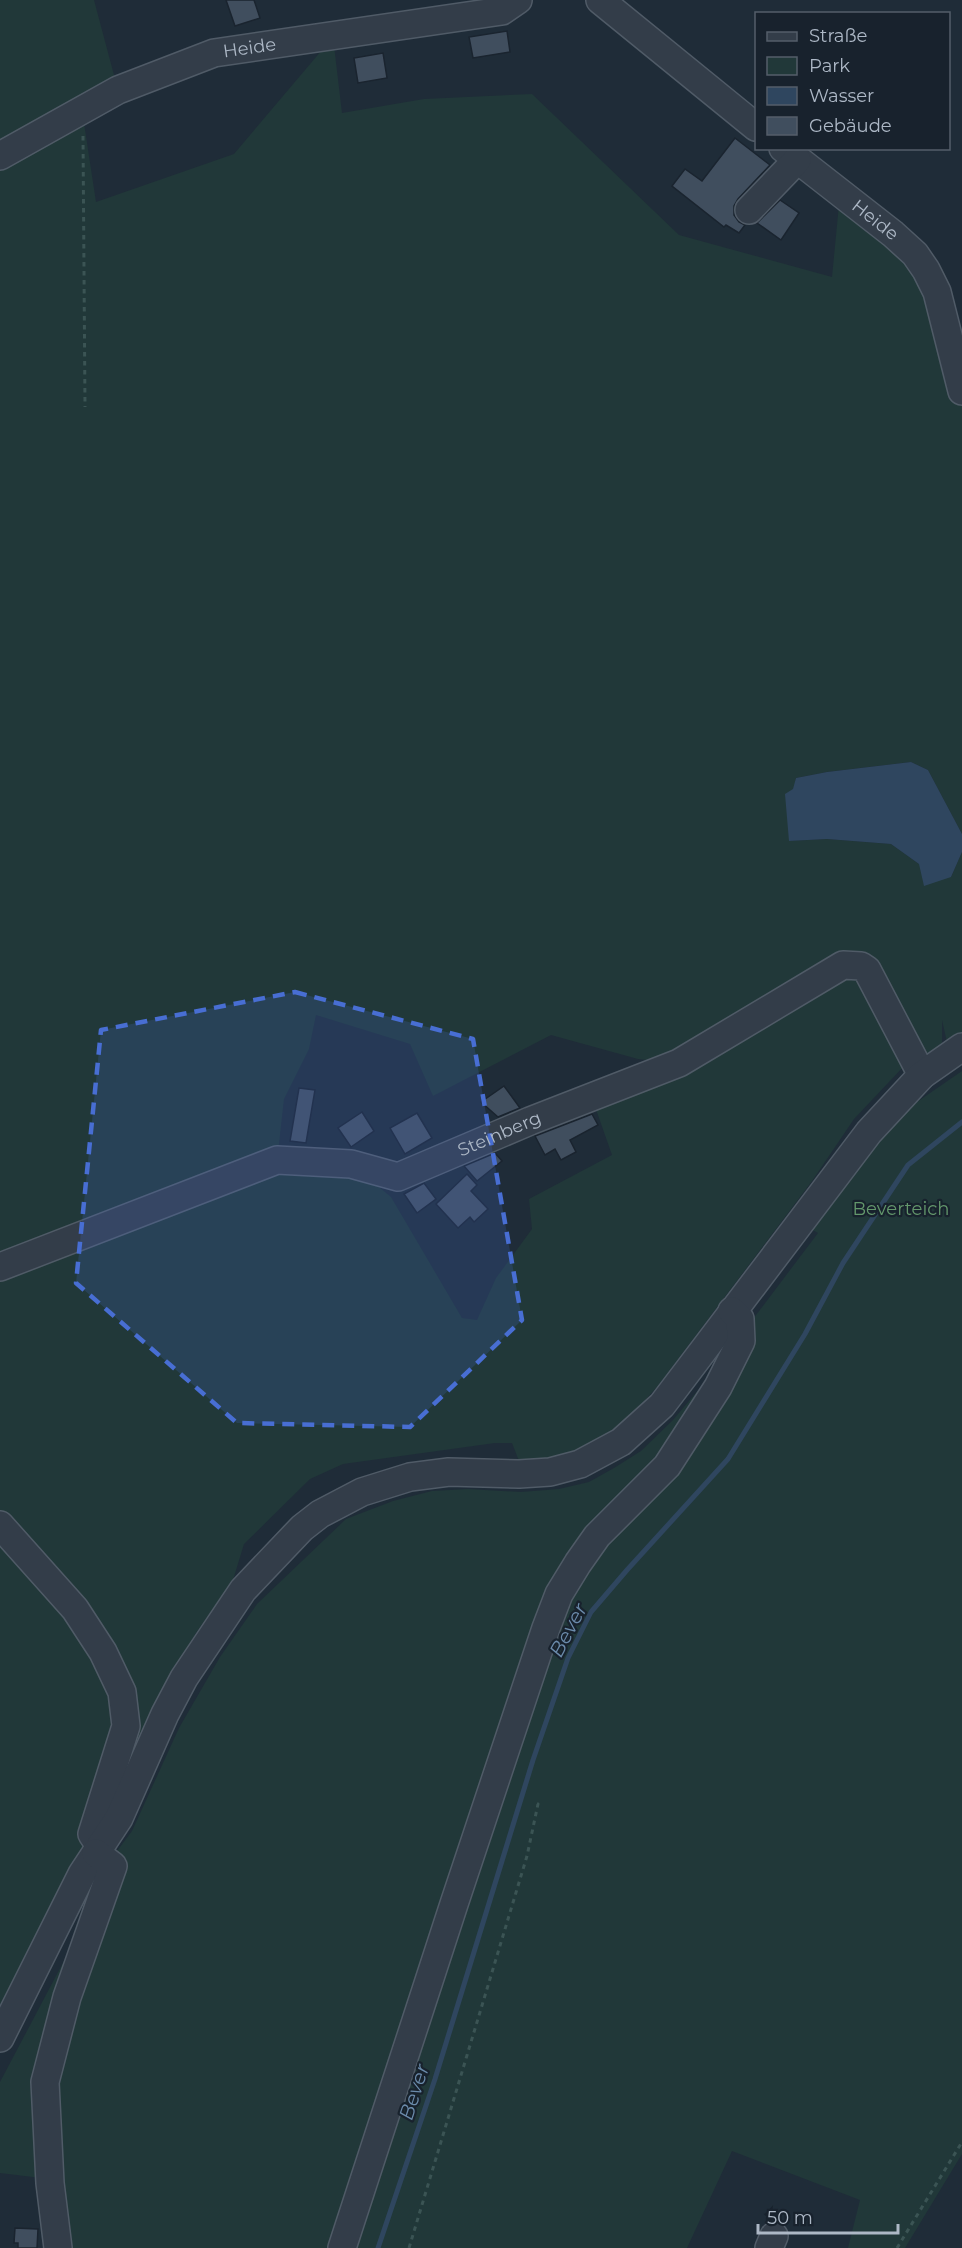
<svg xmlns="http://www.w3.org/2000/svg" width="962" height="2248" viewBox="0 0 962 2248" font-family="Montserrat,sans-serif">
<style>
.green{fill:#213839}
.water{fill:#2f465f}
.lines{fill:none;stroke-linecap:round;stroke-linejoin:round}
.stream{stroke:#2f465f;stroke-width:5}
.building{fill:#404e5e;stroke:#1a242f;stroke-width:1.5}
.minor-casing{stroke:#505b67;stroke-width:30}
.path{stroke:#3b5454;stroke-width:3;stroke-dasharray:4.5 4.5;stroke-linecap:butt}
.minor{stroke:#333d49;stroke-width:27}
.marked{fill:#486ed3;fill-opacity:0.2;stroke:#486ed3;stroke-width:4.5;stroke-dasharray:12 8;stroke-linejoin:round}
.labels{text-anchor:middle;stroke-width:4.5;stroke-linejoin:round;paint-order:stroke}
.street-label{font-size:18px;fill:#adb8c6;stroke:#18222d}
.park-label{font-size:18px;fill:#63976c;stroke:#18222d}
.water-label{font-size:20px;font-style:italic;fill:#6b8bab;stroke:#18222d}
</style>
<rect width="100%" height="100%" fill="#1f2c38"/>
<!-- green -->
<path class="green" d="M0,0H94L118,90L82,110L96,202L234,154L333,37L342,113L424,99L532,94L679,235L832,277L840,194L905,244L962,391V842V834L928,770L911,762L827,772L796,778L789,841L827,839L891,844L919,864L951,877L962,852V1033L947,1042L942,1020V1043L923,1058L856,973L905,1065L854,1119L812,1181L657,1387L628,1419L606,1436L581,1450L551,1458L519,1461L512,1443H495L343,1464L310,1479L244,1544L233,1580L196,1633L175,1668L112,1807L132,1695L0,1517V1273L249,1171L351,1164L391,1197L462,1318L477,1320L496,1278L532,1229L529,1199L612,1155L592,1098L677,1063L638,1059L551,1035L433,1096L410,1044L316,1015L309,1049L284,1099L278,1153L0,1254Z
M962,1071V2154L905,2248H848L860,2200L732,2151L687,2248H342L400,2043L328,2248H64L48,2080L111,1859L132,1831L179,1728L220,1657L257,1604L346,1519L393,1501L432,1491L468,1489L521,1492L559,1489L589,1482L614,1468L641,1451L673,1420L710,1376L818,1233L811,1229L888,1122Z
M0,1540L71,1612L117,1699L98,1797L81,1851L0,2005Z
M94,1904L53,1996L41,2178L0,2173V2082Z"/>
<!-- water -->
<path class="water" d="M911,762L928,770L962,834V852L951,877L924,886L919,864L891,844L827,839L789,841L785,794L793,789L796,778L827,772Z"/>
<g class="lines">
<!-- stream -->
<path class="stream" d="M378,2248L435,2079L533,1760L568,1658L591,1612L627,1570L728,1459L805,1334L843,1263L908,1165L962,1122"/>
</g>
<!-- building -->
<path class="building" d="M226,0H254L260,18L235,26Z
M507,31L510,52L473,58L469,37Z
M383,53L387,78L358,83L354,58Z
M735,138L770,165L738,199L734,206V215L739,222L745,225L739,233L726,225L724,227L672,186L685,169L702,181Z
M780,200L799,213L781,240L757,223Z
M504,1086L520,1108L498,1117L481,1102Z
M299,1088L315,1090L306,1143L290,1141Z
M362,1112L374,1131L351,1147L338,1128Z
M417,1113L432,1138L405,1154L390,1128Z
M592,1114L598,1125L570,1140L576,1152L561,1160L555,1149L545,1155L535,1136Z
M495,1153L502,1161L477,1181L464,1166Z
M467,1174L477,1185L471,1191L488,1209L474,1222L470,1217L458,1228L436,1204Z
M424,1183L436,1199L417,1213L404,1194Z
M15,2228L38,2229L37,2248H18V2243H14Z"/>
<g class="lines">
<!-- minor casing -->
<g class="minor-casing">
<g id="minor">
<path d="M600,0L756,127"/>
<path id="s1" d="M783,148L893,234L915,254L926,270L937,292L962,391"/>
<path id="s2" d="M0,156L118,90L214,53L502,11L518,0"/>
<path d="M749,210L797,160"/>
<path id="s3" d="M0,1267L277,1160L351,1164L398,1177L530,1121L679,1063L843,965L861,966L867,970L922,1075"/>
<path d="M0,1525L75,1609L103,1652L122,1692L126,1726L92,1834L100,1846"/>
<path d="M0,2038L82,1874L119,1818L165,1714L184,1678L243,1590L302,1528L320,1514L362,1492L410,1477L449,1472L519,1474L550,1472L580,1464L621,1442L662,1405L869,1132L922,1075L962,1047"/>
<path d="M58,2248L50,2183L45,2082L67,1997L113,1866L96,1853"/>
<path d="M342,2248L454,1904L546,1628L559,1594L578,1563L597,1536L667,1466L718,1387L741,1341L740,1319L732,1311"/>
<path d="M769,2248L774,2236"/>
</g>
</g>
<!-- path -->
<path class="path" d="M83,136L85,407
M409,2248L527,1856L538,1804L534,1803
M897,2248L962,2142"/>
<!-- minor -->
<use href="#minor" class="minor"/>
</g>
<!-- marked area -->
<path class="marked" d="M295,992L473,1039L522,1320L410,1427L237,1423L76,1283L101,1030Z"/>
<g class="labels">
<!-- street labels -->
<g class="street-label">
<text dy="6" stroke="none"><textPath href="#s2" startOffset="274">Heide</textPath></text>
<text dy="6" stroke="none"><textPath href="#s1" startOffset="117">Heide</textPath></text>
<text dy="6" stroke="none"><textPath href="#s3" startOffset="530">Steinberg</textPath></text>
</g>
<!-- park labels -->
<g class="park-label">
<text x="901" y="1215">Beverteich</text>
</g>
<!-- water labels -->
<g class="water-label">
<text transform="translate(568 1630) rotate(-62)" y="7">Bever</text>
<text transform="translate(414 2092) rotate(-72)" y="7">Bever</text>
</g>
</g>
<!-- legend -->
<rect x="755" y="12" width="195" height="138" fill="#18222d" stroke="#545e6a" stroke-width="1.5"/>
<rect x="767" y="32" width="30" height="9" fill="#333d49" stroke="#545e6a" stroke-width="1.5"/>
<text x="809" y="42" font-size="18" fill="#adb8c6">Straße</text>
<rect x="767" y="57" width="30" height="18" fill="#213839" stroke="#545e6a" stroke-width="1.5"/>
<text x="809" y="72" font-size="18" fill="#adb8c6">Park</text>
<rect x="767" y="87" width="30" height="18" fill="#2f465f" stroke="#545e6a" stroke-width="1.5"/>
<text x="809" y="102" font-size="18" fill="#adb8c6">Wasser</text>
<rect x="767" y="117" width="30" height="18" fill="#404e5e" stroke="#545e6a" stroke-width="1.5"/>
<text x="809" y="132" font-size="18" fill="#adb8c6">Gebäude</text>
<!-- scale -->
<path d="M758 2224v9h140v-9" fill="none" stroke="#adb8c6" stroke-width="3"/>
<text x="767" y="2224" font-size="18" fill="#adb8c6" stroke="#18222d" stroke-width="4.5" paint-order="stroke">50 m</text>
</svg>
